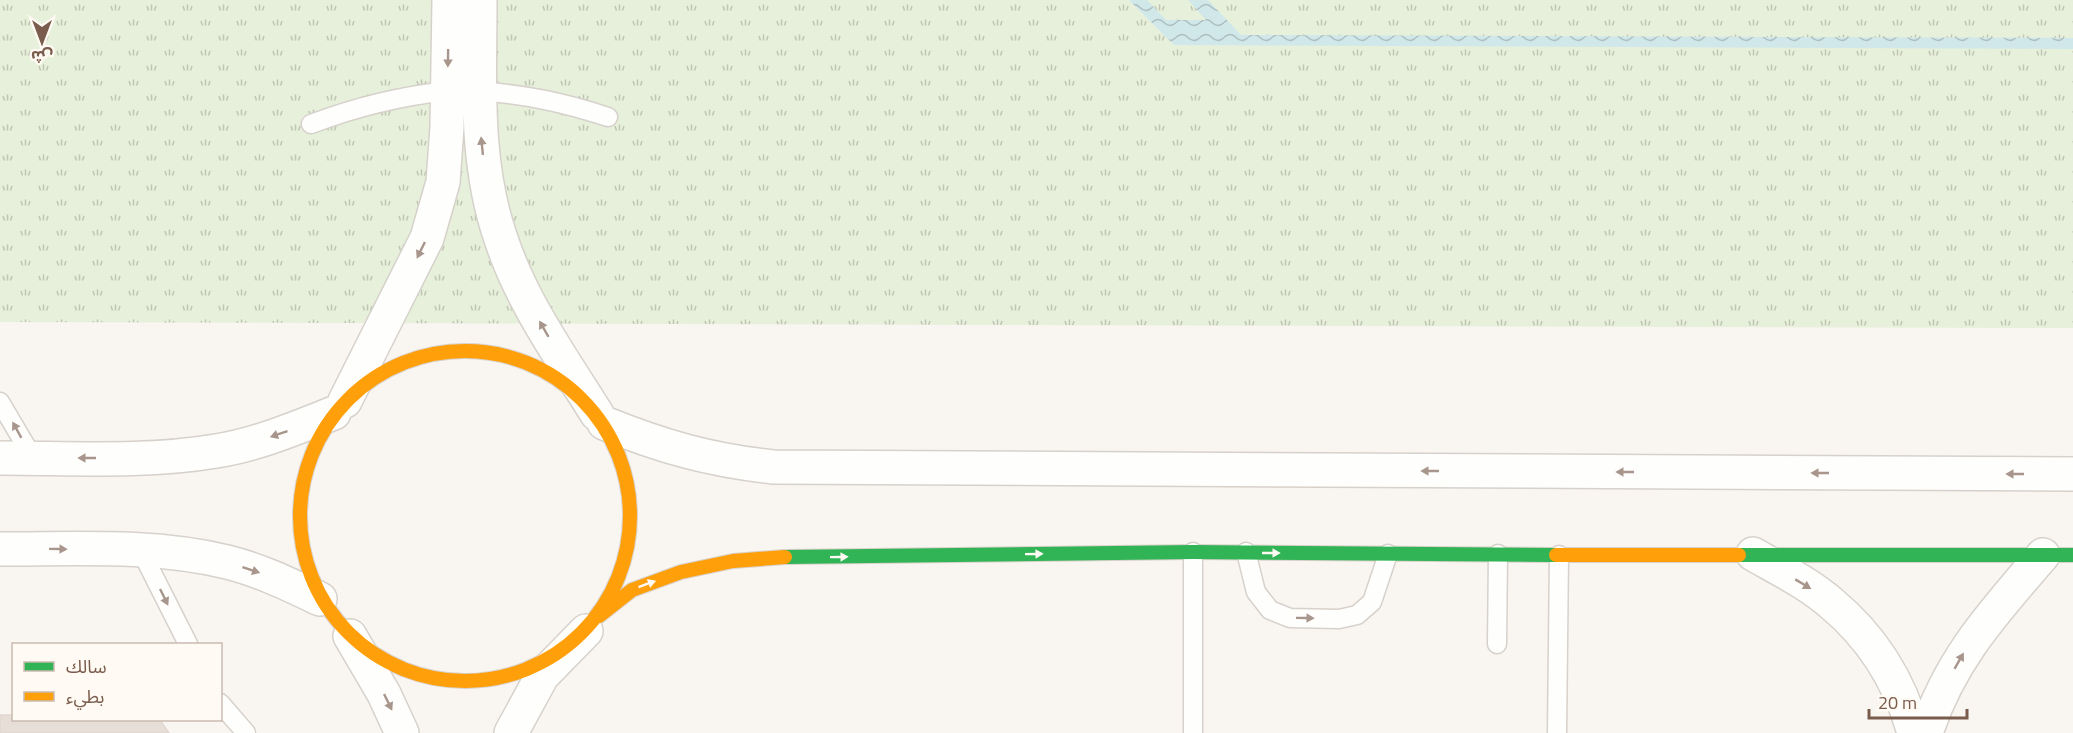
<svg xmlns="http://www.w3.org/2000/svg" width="2073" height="733" viewBox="0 0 2073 733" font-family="'Titillium Web','Noto Sans Arabic',sans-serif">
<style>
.park{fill:url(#park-tufts)}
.water{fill:url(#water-waves)}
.building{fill:#e6ded7;stroke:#e2d8d2;stroke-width:1.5}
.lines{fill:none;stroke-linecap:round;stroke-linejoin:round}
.lane-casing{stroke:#d7d1cb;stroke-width:21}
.street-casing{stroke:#d7d1cb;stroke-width:36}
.fast-casing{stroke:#d9d2cb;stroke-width:16}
.slow-casing{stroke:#d9d2cb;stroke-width:16}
.lane{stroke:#fefefd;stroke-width:18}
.street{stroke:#fefefd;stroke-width:33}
.fast{stroke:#30b455;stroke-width:14}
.slow{stroke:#ff9f0a;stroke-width:14}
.oneway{fill:#a8958b}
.oneway2{fill:#fffaf3}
</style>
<defs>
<pattern id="park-tufts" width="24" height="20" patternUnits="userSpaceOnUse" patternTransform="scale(1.5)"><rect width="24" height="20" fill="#e7f0db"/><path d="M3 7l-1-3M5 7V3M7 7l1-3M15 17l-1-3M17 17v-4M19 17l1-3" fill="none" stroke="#c0c6b4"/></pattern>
<pattern id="water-waves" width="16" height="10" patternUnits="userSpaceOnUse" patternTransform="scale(1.5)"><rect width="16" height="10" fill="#d0e8ea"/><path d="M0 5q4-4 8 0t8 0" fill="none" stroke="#aebfc0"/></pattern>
</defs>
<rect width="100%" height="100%" fill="#f9f5f0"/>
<!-- park -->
<path class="park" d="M0,0H2073V328L0,322Z"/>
<!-- water -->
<path class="water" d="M1129,0H1147L1166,20H1206L1188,0H1208L1241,35L2073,38V49L1174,45Z"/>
<!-- building -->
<path class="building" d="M0,715H14V720H160L169,733H0Z"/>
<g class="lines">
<!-- lane casing -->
<g class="lane-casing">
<path id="lane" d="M480,91C527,95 562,102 608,117
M311,124C356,107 400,96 448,91
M0,402L33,458
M140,549L188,644
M1193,552V733
M1246,552L1256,592L1270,610L1290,618L1339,619L1357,615L1372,602L1388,554
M1497,644L1498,554
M220,703L246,733
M1557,733L1559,555"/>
</g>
<!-- street casing -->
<g class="street-casing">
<path id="street" d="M480,0C480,80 474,162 501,239C522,303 562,358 597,414
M345,401L427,238L443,182L447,127L449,0
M604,423C663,447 710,460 773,467L2073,474
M0,458C72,458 145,463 216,451C256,445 296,428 334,413
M0,549C76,549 153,544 227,562C260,570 290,585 320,599
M1753,554C1779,569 1808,583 1831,603C1872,637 1900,682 1914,733
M350,636L384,694L402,733
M511,733L542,676L586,631
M1926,733C1950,659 1994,612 2043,555"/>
</g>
<!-- fast casing -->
<g class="fast-casing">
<path id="fast" d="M1739,555H2073
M785,557L1193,552L1556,555"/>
</g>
<!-- slow casing -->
<g class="slow-casing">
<path id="slow" d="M300 516a165 165 0 1 1 330 0a165 165 0 1 1-330 0Z
M1556,555H1739
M599,616L632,590L681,572L733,561L785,557"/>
</g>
<!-- lane -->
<use href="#lane" class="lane"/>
<!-- street -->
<use href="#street" class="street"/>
<!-- fast -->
<use href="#fast" class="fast"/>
<!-- slow -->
<use href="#slow" class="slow"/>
</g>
<!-- one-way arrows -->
<defs><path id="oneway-solid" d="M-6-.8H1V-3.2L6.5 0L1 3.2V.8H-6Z" transform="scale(1.5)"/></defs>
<g class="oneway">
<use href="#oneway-solid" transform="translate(448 58) rotate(91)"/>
<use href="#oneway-solid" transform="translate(482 146) rotate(-96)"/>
<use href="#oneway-solid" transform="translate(421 250) rotate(116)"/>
<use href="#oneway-solid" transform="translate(544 329) rotate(-120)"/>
<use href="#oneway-solid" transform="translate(17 430) rotate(-119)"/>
<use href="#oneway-solid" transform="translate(279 434) rotate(161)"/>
<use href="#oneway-solid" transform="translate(87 458) rotate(180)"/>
<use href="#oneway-solid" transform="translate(1430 471) rotate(-180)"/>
<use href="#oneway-solid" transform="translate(1625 472) rotate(-180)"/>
<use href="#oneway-solid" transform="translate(1820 473) rotate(-180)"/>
<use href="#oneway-solid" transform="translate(2015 474) rotate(-180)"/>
<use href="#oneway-solid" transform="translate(58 549) rotate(1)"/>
<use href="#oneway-solid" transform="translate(251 570) rotate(18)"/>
<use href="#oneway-solid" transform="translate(1803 584) rotate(31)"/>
<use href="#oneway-solid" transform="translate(164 597) rotate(64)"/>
<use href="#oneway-solid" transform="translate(1305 618) rotate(1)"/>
<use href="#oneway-solid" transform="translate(1959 661) rotate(-60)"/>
<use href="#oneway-solid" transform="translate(388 702) rotate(64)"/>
</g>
<g class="oneway2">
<use href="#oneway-solid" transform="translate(1271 553)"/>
<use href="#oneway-solid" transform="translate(1034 554) rotate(-1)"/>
<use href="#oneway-solid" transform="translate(839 557) rotate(-1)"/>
<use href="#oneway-solid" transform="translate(647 584) rotate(-20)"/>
</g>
<!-- legend -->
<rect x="12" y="643" width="210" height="78" fill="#fffaf3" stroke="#cabbb1" stroke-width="1.5"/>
<rect x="24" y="662" width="30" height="9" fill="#30b455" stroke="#cabbb1" stroke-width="1.5"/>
<text x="66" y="673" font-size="18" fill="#7a5c4d">سالك</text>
<rect x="24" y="692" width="30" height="9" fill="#ff9f0a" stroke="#cabbb1" stroke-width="1.5"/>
<text x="66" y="703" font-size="18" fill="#7a5c4d">بطيء</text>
<!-- north arrow -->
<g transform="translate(42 42) rotate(180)" stroke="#fffaf3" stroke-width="4.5" paint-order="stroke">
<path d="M0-4.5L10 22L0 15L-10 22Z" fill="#7a5c4d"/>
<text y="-9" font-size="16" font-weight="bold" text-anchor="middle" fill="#7a5c4d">ش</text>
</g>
<!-- scale -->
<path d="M1869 709v9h98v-9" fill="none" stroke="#7a5c4d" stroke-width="3"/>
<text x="1878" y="709" font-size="18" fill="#7a5c4d" stroke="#fffaf3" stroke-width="4.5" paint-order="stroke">20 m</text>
</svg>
